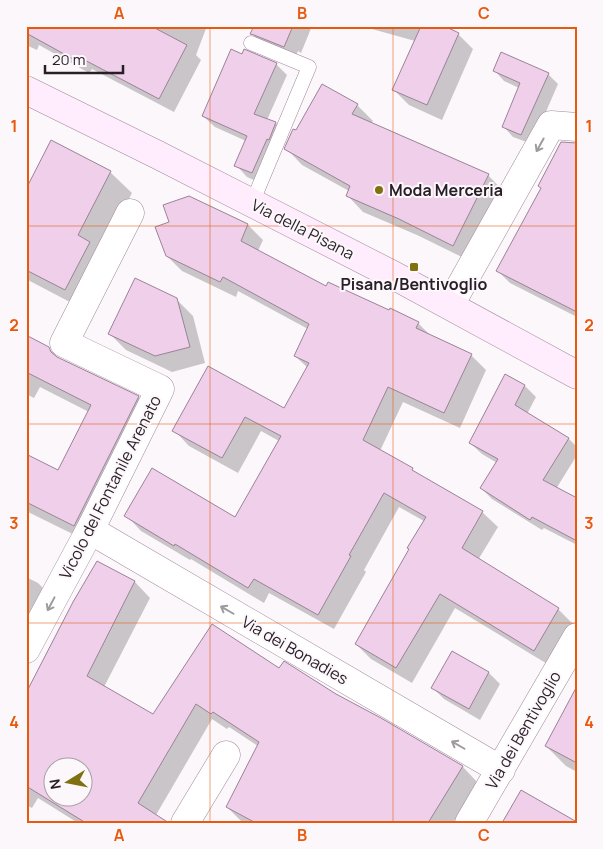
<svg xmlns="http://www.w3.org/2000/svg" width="603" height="849" viewBox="0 0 603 849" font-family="Manrope,sans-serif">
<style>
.shadow{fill:#0003;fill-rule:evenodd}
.building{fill:#efcfe9;stroke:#9b8397;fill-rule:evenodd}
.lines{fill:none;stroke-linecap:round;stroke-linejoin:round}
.lane-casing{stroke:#a1899d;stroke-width:15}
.street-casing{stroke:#a1899d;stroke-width:29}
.secondary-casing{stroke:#a1899d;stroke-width:29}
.lane{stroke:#fff;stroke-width:14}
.street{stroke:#fff;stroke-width:28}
.secondary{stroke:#ffecfc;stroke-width:28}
.oneway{stroke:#9e9a9d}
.grid{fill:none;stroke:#e8590c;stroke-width:1;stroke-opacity:0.55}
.poi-dot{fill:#807010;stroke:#fcf7fb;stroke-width:2}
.labels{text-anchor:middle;stroke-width:4;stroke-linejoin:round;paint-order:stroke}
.poi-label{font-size:16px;font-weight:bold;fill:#281e26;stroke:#fcf7fb;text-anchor:start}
.street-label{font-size:16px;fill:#281e26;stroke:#fcf7fb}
.neatline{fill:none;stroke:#e8590c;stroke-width:2}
.grid-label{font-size:16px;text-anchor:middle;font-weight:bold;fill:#e8590c}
</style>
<rect width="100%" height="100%" fill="#fcf7fb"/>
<!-- shadow -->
<path class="shadow" d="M26,26H207L196,55L201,60L174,112L92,69L89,73L39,45L37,50L26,45Z
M255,26H312L301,53L298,51L295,58L263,45L252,34Z
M369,26H441L458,34L473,49L442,120L409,105L394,90L415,41L372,29Z
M243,56L276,64L287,75L267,120L276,123L287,135L263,184L247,177L236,165L246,141L215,127L203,116Z
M495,71L548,74L558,84L532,144L513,137L504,127L519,88L504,81Z
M357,105L373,121L371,124L488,175L504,192L470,261L417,235L363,212L347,195L349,191L302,165L286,148L297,132Z
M577,144V317L510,283L498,271Z
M110,172L132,193L101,254L87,311L26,279V192Z
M189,197L248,225L263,240L258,251L327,288L390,312L391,310L418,323L432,337L471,355L486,370L460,428L403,402L380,451L412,469L417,474L482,512L498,527L478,560L558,609L573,624L549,665L455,608L412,683L371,659L356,644L410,550L424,521L399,507L364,570L366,572L334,629L269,593L264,603L191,559L190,560L141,531L126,515L235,519L279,441L261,431L238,473L189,446L174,430L208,368L285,410L308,368L295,356L308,329L238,291L236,297L182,271L167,256L170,223Z
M176,299L193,316L205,363L172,372L126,350L110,334Z
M26,336L48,348L61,360L138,397L158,418L95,545L26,511V456L59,472L89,412L40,387L34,398L26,394Z
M525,386L536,397L527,414L569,439L577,447V455L556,489L577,500V545L544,528L542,530L492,499L481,488L497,463L482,454L470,443Z
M98,563L135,582L150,598L104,687L153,716L280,670L336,695L380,719L463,767L478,783L453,823H243L227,807L258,746L229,727L227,729L212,719L156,815L166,823H78L38,798L32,808L26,805V696ZM52,766H82V796H52Z
M26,577L38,583L54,599L26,633Z
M453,652L489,673L500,684L480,720L444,699L433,688Z
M577,689V772L566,766L546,746Z"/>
<!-- building -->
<path class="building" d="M26,26H151L187,45L159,99L77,56L75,60L26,33Z
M254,26H293L284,47L254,35L250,34Z
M421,26H444L459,33L427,105L392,90Z
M231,49L242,54L244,49L277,63L254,114L276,122L269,140L267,139L252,173L234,166L247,136L202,116Z
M501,52L549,73L521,135L502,127L520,83L493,71Z
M322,84L358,104L352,114L489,174L453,246L399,219L346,196L350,186L284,149L293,129L296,130Z
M51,140L111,171L78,235L90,242L65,290L26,270V189Z
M561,142L577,143V312L496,271L541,188L538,186Z
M189,196L248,224L241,241L326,286L328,282L389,310L390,308L419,322L416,328L472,354L444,413L388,387L363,440L413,468L412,470L483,511L462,548L559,608L534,651L440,594L396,668L355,644L409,549L407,548L426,517L384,493L349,555L351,556L318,615L254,579L248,588L175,544L174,546L124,516L152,468L235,517L281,436L245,417L222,458L172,431L208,366L284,408L309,363L294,356L309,324L223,277L220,282L166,256L155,227L169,222L163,205Z
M135,278L177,298L190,347L155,356L108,334Z
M26,335L49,347L51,352L57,357L139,396L74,526L26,502V454L58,470L91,405L26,372Z
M505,374L525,385L515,405L569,438L543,480L577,498V541L532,517L530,520L480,488L498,459L469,443Z
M97,561L135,581L87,676L153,714L212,624L279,668L284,661L336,694L381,718L463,766L428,823H256L226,807L259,742L213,712L211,714L196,704L138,803L169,823H86L26,786V693L73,602ZM52,766H82V796H52Z
M452,651L489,672L469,709L431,688Z
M577,686V763L545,746Z
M521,790L577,822V823H502Z"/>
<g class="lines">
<!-- lane casing -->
<g class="lane-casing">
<path id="lane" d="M251,43L309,67L252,203"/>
</g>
<!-- street casing -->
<g class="street-casing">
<path id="street" d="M450,305L551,125L577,127
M90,530L501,770
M26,649L90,530L160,389L64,343L130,213
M185,823L226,755
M469,823L577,637"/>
</g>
<!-- secondary casing -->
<g class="secondary-casing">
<path id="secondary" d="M26,90L158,155L393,275L577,375"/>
</g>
<!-- lane -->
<use href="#lane" class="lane"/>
<!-- street -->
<use href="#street" class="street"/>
<!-- secondary -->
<use href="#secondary" class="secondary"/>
</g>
<!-- one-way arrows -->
<defs><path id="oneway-shaft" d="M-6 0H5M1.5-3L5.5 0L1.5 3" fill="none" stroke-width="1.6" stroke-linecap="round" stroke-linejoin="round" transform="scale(1.25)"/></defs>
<g class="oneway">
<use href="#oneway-shaft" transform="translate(540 145) rotate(119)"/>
<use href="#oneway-shaft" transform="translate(51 604) rotate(118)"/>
<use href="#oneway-shaft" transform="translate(227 610) rotate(-150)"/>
<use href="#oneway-shaft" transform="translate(458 745) rotate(-150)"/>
</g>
<!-- grid -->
<path class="grid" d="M210,26V823M393,26V823M26,226H577M26,424H577M26,623H577"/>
<!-- markers -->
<g class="poi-dot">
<circle cx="379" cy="190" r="5"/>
<rect x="409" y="262" width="10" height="10" rx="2.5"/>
</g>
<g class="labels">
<!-- poi labels -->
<g class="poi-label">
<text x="389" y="196">Moda Merceria</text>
<text x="414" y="290" text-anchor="middle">Pisana/Bentivoglio</text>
</g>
<!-- street labels -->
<g class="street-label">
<text transform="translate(303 229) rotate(27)" y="6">Via della Pisana</text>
<text transform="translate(110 487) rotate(-63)" y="6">Vicolo del Fontanile Arenato</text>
<text transform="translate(295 650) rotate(30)" y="6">Via dei Bonadies</text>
<text transform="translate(523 730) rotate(-60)" y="6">Via dei Bentivoglio</text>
</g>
</g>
<!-- border -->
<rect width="603" height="849" fill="none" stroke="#fcf7fb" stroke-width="55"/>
<!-- north arrow -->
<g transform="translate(68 782) rotate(260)"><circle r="24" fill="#fcf7fb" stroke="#a7a0a6"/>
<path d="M0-4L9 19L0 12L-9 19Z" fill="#807010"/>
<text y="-8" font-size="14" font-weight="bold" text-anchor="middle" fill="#281e26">N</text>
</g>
<!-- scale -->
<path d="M45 65v8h78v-8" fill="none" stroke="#281e26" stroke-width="2.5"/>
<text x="52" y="65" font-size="15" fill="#281e26" stroke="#fcf7fb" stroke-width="4" paint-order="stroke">20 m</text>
<rect x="28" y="28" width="548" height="794" class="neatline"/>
<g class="grid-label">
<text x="119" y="19">A</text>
<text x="302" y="19">B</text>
<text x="484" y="19">C</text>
<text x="14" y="132">1</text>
<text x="589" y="132">1</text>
<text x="14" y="331">2</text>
<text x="589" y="331">2</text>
<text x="14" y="529">3</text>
<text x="589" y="529">3</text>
<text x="14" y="728">4</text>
<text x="589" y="728">4</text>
<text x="119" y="841">A</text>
<text x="302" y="841">B</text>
<text x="484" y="841">C</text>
</g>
</svg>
